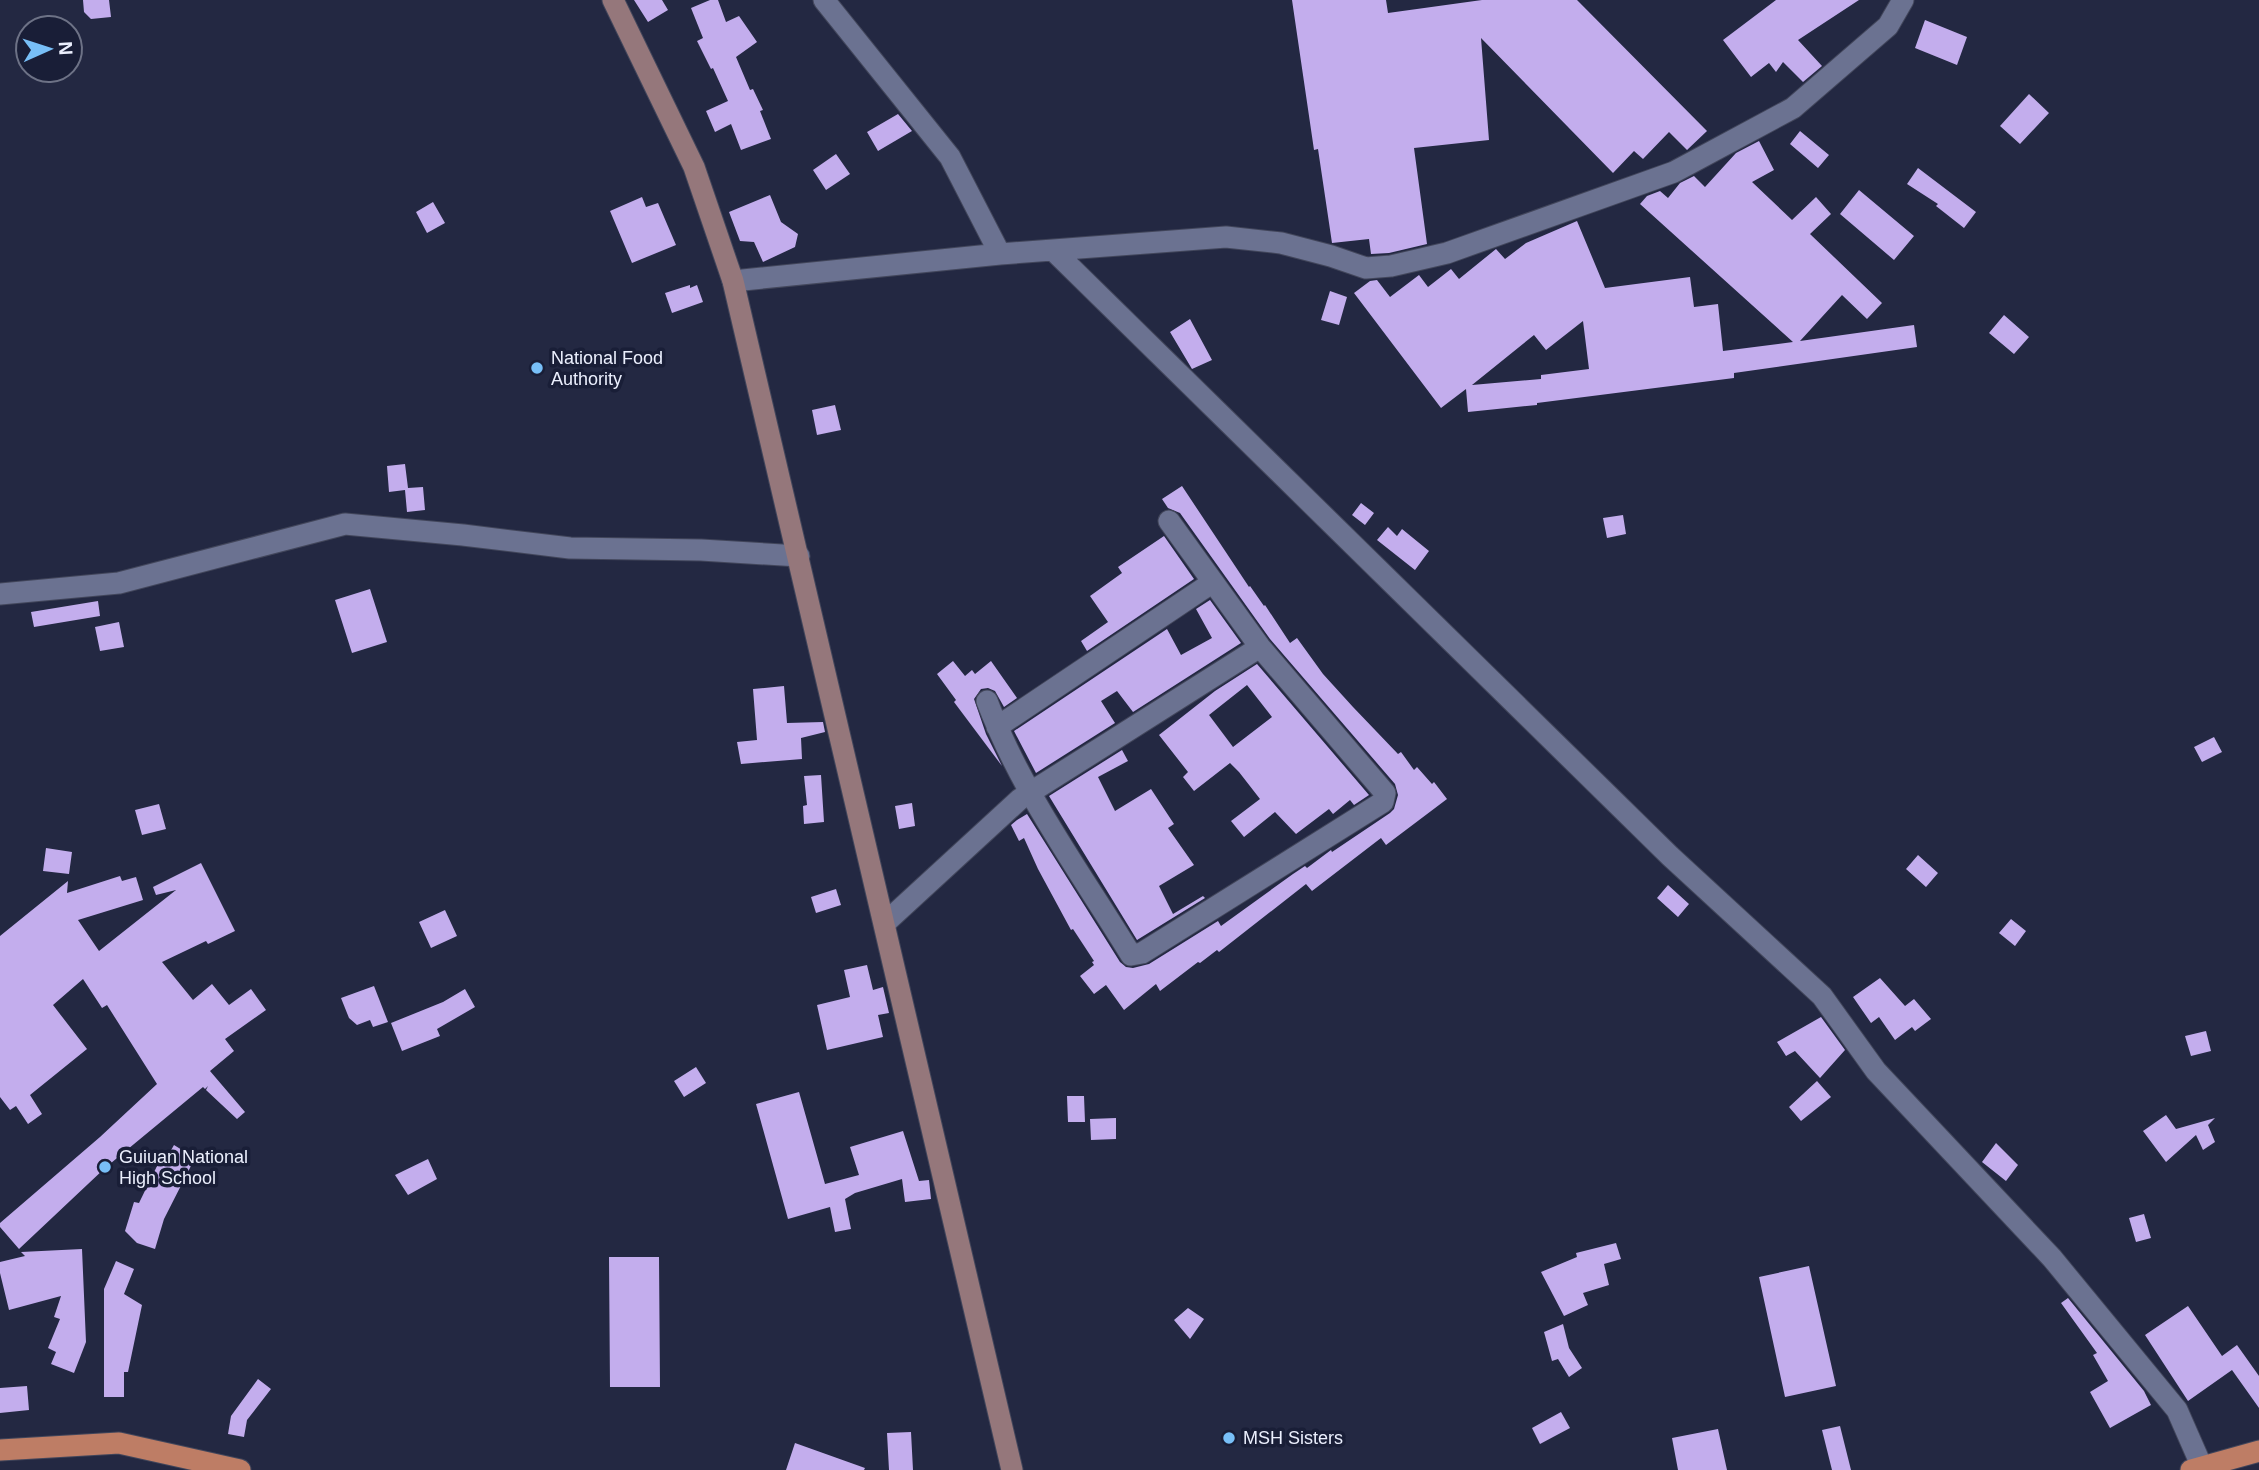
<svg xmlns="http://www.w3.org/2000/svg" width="2259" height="1470" viewBox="0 0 2259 1470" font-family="Arial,sans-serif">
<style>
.building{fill:#c3aded;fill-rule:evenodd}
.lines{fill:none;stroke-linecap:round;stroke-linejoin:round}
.street-casing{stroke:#42465b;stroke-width:23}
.secondary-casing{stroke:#42465b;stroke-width:23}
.primary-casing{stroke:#42465b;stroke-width:23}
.street{stroke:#6b7291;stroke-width:21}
.secondary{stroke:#95777b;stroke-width:21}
.primary{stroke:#be7d65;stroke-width:21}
.poi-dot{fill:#78bff7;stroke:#191e37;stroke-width:2.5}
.labels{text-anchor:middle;stroke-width:7;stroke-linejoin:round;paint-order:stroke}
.poi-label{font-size:18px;fill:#ebeffd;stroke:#191e37;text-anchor:start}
</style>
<rect width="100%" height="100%" fill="#232842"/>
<!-- building -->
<path class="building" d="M83,0H109L111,17L91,19L84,12Z
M634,0H662L668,10L648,22Z
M710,0H718L726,22L739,16L757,42L736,57L750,90L753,89L763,110L760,111L771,139L741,150L731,124L715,132L706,111L728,101L713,68L711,69L697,41L703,38L691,8Z
M1292,0H1386L1388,13L1482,0H1577L1707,131L1687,150L1669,132L1643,159L1634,151L1613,173L1481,38L1489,140L1414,148L1427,244L1389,253L1371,254L1369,239L1332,243L1318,149L1314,150Z
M1776,0H1859L1798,40L1822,66L1803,82L1783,62L1776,72L1769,63L1751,77L1723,40Z
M1925,20L1967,37L1957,65L1915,48Z
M2029,94L2049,113L2020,144L2000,126Z
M898,114L912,131L878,151L867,132Z
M1800,131L1829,155L1818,168L1790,144Z
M1759,141L1774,170L1752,182L1792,220L1816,197L1831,214L1810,234L1882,303L1867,319L1842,295L1800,341L1914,325L1917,347L1734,373V378L1537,403V405L1468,412L1466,389L1441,408L1354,293L1370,281L1377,280L1390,297L1419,275L1428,287L1451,269L1459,279L1496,249L1505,259L1526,243L1577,221L1605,288L1690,277L1694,307L1718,304L1723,351L1793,342L1640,204L1647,196L1660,191L1668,198L1680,183L1694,176L1705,187L1736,153ZM1583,321L1589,369L1541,375V379L1472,385L1534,335L1546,350Z
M836,154L850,174L826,190L813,170Z
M1918,168L1976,212L1964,228L1936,206L1938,204L1907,184Z
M1859,190L1914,236L1894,260L1840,214Z
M770,195L781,222L798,234L795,247L763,262L754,242L740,241L729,212Z
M642,197L646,207L658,203L676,245L632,263L610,211Z
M433,202L445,223L427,233L416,212Z
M690,285V288L697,285L703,302L672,313L665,293Z
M1330,291L1347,297L1339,325L1321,320Z
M2004,315L2029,337L2014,354L1989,333Z
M1190,319L1212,360L1192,369L1170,332Z
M835,405L841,430L817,435L812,410Z
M405,464L408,488L423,487L425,510L407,512L405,490L389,492L387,466Z
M1182,486L1249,587L1250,586L1264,606L1265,605L1290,643L1297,638L1323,674L1353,707L1398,754L1401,752L1414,770L1417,767L1432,784L1434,782L1447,799L1386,845L1381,838L1312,891L1306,884L1219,952L1217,950L1200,963L1198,962L1160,991L1156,984L1124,1010L1106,985L1094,994L1080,976L1094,965L1092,962L1094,961L1073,929L1071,930L1038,869L1024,838L1019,841L1011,825L1017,820L1027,814L1120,962L1126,967L1133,968L1149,964L1218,921L1221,926L1293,874L1305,866L1307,868L1331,850L1332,852L1390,813L1394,809L1398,795L1395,784L1270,639L1180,513L1168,508L1162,499Z
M1361,503L1374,513L1365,525L1352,515Z
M1623,515L1626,534L1607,538L1603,518Z
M1388,527L1397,536L1402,529L1429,551L1415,570L1377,540Z
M1164,536L1194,579L1087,651L1081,641L1108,622L1090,596L1122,573L1118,567Z
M370,589L387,642L352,653L335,600Z
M1210,600L1241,643L1133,712L1117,691L1101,701L1115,723L1036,773L1014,731L1167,629L1181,655L1212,638L1196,609Z
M98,601L100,616L34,627L31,612Z
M119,622L124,647L100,651L95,627Z
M953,661L965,676L972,670L975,674L991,661L1017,698L1004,707L995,691L988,688L981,689L974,699L986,734L1002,766L954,702L956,700L937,674Z
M1257,664L1369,795L1354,805L1350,800L1333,814L1329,809L1296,834L1275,812L1244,837L1231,821L1260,799L1239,772L1230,763L1194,791L1183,777L1188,772L1159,735L1215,691ZM1247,685L1272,717L1233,747L1209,715Z
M784,686L787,723L823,722L825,732L801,738L802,759L741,764L737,742L757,740L753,689Z
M2214,737L2222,752L2202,762L2194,747Z
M1122,750L1128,761L1098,777L1115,811L1151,789L1174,824L1168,828L1194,865L1159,886L1173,914L1203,896L1205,898L1137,940L1049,796Z
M821,775L824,822L804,824L803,806L807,805L804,776Z
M912,803L915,826L899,829L895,806Z
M159,804L166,829L142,835L135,810Z
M46,848L72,852L69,874L43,871Z
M1918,855L1938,873L1926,887L1906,869Z
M201,863L235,931L208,944L206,941L162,962L193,1000L212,984L229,1005L251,989L266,1010L225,1039L234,1051L210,1071L245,1112L237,1119L206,1090L208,1086L205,1089L203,1087L105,1168L19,1249L0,1227V1223L100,1137L157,1084L107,1005L102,1008L83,979L53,1005L87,1049L30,1095L42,1114L28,1124L16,1106L10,1110L0,1097V936L68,881L67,893L120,876L122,881L136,877L143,900L78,920L99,951L176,890L156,895L153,887Z
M1668,885L1689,904L1678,917L1657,898Z
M836,889L841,905L816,913L811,897Z
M445,910L457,936L431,948L419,922Z
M2011,919L2026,931L2015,946L1999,933Z
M867,965L873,990L883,987L889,1013L878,1015L883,1037L827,1050L817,1005L850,997L844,970Z
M1880,978L1905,1006L1914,999L1931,1019L1915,1031L1912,1027L1895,1040L1879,1017L1871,1023L1853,997Z
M374,986L388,1022L373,1027L370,1020L357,1025L349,1018L341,998Z
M465,989L475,1007L437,1029L440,1036L402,1051L391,1023L443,1002Z
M1821,1017L1845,1050L1820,1078L1795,1051L1786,1056L1777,1042Z
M2206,1031L2211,1051L2191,1056L2185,1036Z
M696,1067L706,1083L684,1097L674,1081Z
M1817,1081L1831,1097L1801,1121L1789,1107Z
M799,1092L825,1184L859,1175L850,1147L903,1131L919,1181L929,1180L931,1199L905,1202L902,1179L855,1193L845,1199L851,1229L835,1232L830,1207L788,1219L756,1104Z
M1067,1096H1084L1085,1122H1068Z
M2166,1115L2176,1129L2215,1118L2208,1125L2215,1142L2203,1150L2196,1135L2166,1162L2143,1131Z
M1116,1118V1139L1091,1140L1090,1119Z
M1996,1143L2018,1165L2006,1181L1982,1162Z
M174,1145L195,1158L164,1219L155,1249L137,1243L125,1231L134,1202L139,1203L158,1164L162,1166Z
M428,1159L437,1179L408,1195L395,1175Z
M2144,1214L2151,1238L2136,1242L2129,1218Z
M1616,1243L1621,1259L1604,1264L1609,1285L1583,1293L1588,1305L1564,1316L1541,1272L1577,1257L1576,1253Z
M82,1249L86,1342L74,1373L51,1364L56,1352L48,1348L60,1319L54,1317L61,1296L9,1310L0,1273V1262L25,1256L21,1252Z
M609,1257H659L660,1387H610Z
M116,1261L134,1269L124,1294L142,1305L128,1372H124V1397H104V1289Z
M1809,1266L1836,1386L1785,1397L1759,1277Z
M2068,1298L2144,1391L2151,1405L2110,1428L2090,1392L2108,1381L2093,1355L2097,1353L2061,1303Z
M2188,1306L2222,1356L2237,1345L2259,1376V1408L2232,1370L2188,1401L2145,1335Z
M1188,1308L1204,1319L1190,1339L1174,1320Z
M1563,1324L1569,1348L1582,1368L1569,1377L1558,1359L1552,1361L1544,1332Z
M258,1379L271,1389L247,1420L244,1437L228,1434L231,1416Z
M27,1386L29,1410L0,1413V1388Z
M1561,1412L1570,1428L1540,1444L1532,1428Z
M1840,1426L1851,1470H1832L1822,1430Z
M1718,1429L1727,1470H1678L1672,1438Z
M911,1432L913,1470H889L887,1433Z
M795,1443L865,1468L864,1470H786Z"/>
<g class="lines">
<!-- street casing -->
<g class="street-casing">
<path id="street" d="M824,0L950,157L1000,254
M1054,251L1670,856L1822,996L1876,1071L2052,1258L2177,1410L2202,1467
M733,281L1000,254L1226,237L1281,243L1331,256L1366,268L1391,266L1447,253L1674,172L1793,108L1888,26L1903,0
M0,594L119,583L345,524L463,535L570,548L701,550L799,556
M987,701C1021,792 1081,873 1131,955L1142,953L1383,802L1385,793L1260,647L1169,521
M997,727L1213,582
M885,923L1020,799L1260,647"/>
</g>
<!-- secondary casing -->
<g class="secondary-casing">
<path id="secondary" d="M613,0L694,167L733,281L1012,1470"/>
</g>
<!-- primary casing -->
<g class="primary-casing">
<path id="primary" d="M0,1450L119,1443L240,1470
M2191,1470L2259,1451"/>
</g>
<!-- street -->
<use href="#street" class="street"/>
<!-- secondary -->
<use href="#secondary" class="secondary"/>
<!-- primary -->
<use href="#primary" class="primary"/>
</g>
<!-- markers -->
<g class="poi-dot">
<circle cx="537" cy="368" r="7"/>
<circle cx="105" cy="1167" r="7"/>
<circle cx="1229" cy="1438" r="7"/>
</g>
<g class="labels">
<!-- poi labels -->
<g class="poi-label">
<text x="551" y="364">National Food<tspan x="551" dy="21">Authority</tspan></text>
<text x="119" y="1163">Guiuan National<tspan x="119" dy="21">High School</tspan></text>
<text x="1243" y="1444">MSH Sisters</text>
</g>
</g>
<!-- north arrow -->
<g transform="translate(49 49) rotate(87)"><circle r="33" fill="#191e37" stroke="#6d7286" stroke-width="2"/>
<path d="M0-5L12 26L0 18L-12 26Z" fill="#78bff7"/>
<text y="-10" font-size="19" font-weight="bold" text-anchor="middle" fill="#ebeffd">N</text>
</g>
</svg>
